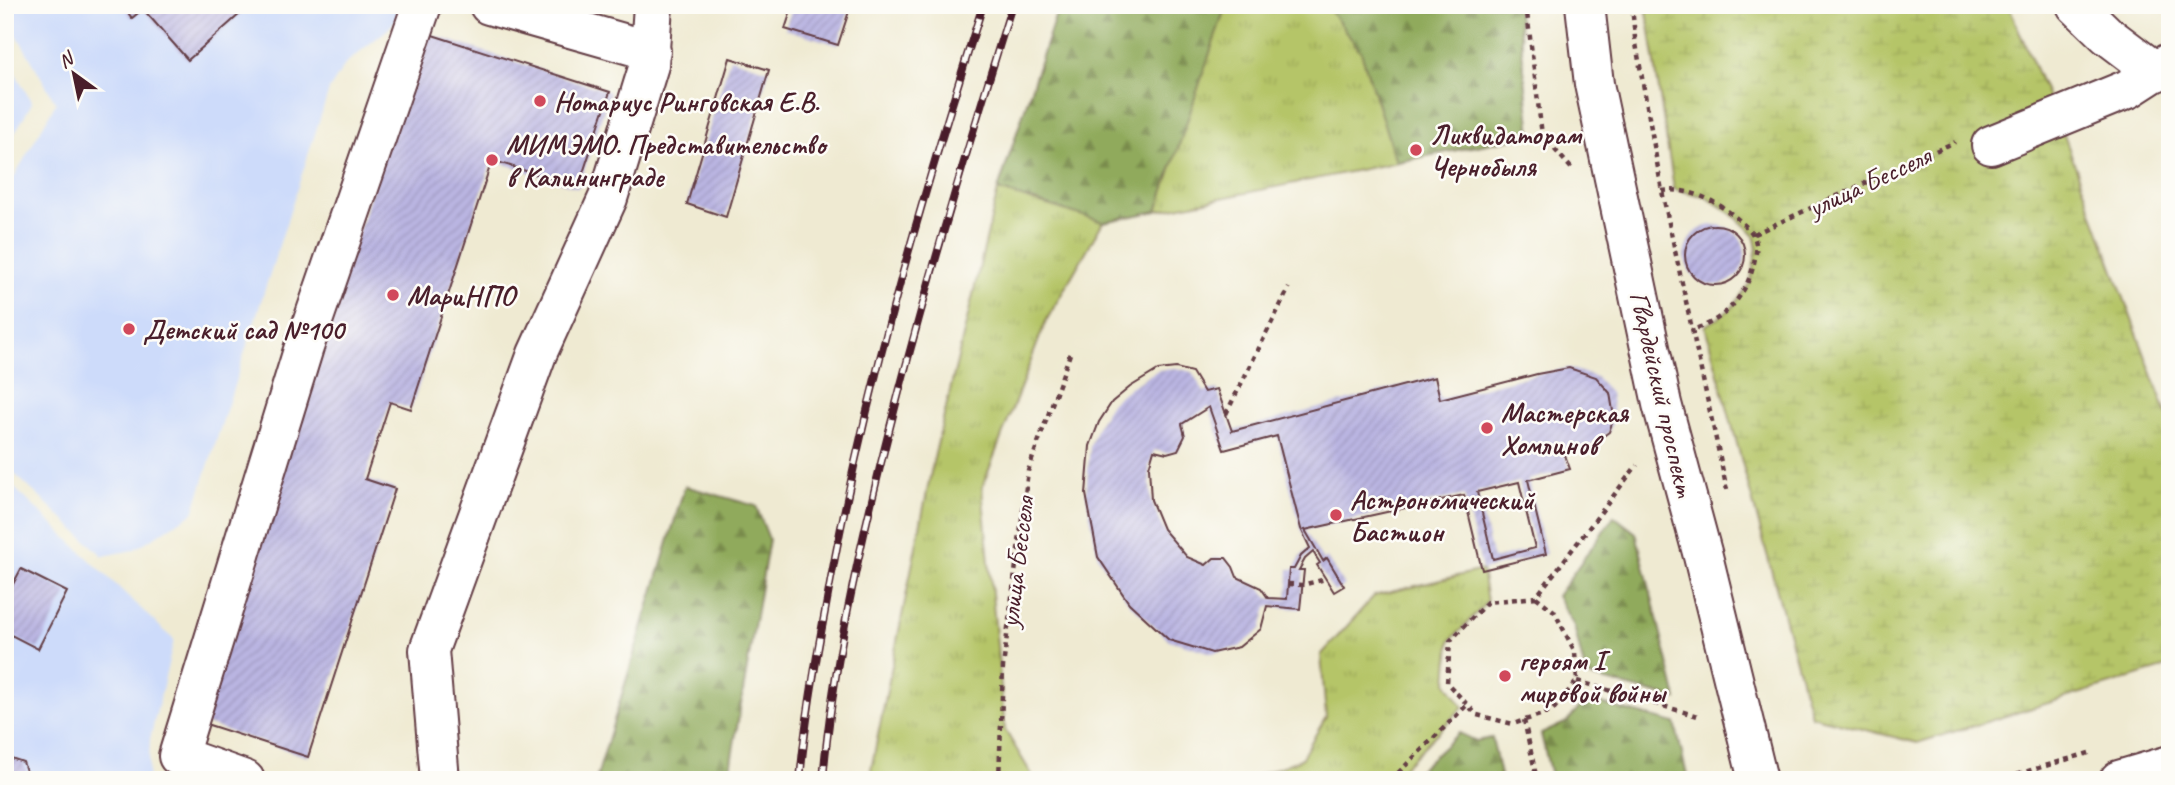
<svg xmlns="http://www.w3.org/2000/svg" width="2175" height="785" viewBox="0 0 2175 785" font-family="Caveat,sans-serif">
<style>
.built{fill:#cddbfa}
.grass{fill:url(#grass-tufts);stroke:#807249;stroke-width:2}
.forest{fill:url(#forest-firs);stroke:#6d6444;stroke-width:2}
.wetland{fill:url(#wetland-marsh);stroke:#807249;stroke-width:2}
.building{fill:url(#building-hatch);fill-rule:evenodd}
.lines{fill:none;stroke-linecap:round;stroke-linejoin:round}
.minor-casing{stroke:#633d44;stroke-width:42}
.major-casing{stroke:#633d44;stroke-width:42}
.path{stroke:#633d44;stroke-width:4.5;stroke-dasharray:5 5;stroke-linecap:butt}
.minor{stroke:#fff;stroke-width:38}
.major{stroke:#fff;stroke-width:38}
.rail-casing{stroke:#4a1f2b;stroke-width:8}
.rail{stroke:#fdfcf7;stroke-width:5;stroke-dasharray:16;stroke-linecap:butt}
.poi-dot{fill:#d1495b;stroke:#fdfcf7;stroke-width:2.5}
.labels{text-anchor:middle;stroke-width:5;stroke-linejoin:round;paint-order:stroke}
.poi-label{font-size:28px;font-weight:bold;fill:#4a1f2b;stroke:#fdfcf7;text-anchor:start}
.street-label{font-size:28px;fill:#4a1f2b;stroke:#fdfcf7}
</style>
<defs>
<pattern id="grass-tufts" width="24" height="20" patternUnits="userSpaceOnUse" patternTransform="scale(1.75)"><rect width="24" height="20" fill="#b5c567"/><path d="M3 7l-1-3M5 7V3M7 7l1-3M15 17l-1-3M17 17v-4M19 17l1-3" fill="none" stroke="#9da95a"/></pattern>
<pattern id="forest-firs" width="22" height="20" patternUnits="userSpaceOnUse" patternTransform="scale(1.75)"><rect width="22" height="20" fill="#90aa5c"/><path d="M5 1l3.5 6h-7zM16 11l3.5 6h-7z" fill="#788a4c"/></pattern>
<pattern id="wetland-marsh" width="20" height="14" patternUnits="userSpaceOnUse" patternTransform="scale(1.75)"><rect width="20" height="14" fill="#b5c567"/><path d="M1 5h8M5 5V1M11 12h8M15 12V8" fill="none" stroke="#9da95a"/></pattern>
<pattern id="building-hatch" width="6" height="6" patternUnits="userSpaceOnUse" patternTransform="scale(1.75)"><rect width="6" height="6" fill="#bab5e2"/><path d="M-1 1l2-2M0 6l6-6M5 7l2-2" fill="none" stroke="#a19bc2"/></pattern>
</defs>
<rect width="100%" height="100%" fill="#fdfcf7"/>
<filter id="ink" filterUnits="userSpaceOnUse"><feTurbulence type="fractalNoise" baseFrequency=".0143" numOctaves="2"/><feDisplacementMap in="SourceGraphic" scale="14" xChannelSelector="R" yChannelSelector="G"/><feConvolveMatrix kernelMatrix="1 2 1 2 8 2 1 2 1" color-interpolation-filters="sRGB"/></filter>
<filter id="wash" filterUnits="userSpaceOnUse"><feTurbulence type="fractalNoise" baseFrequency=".00686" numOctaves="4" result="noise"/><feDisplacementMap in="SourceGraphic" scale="28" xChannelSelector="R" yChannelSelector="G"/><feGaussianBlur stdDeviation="1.57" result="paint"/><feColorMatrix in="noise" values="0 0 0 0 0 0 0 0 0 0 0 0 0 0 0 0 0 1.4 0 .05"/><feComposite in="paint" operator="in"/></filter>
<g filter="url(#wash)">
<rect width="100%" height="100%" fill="#efead2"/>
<!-- built -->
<path class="built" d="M5,5H408L388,29L346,63L329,90L193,513L133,550L103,556L5,465V193L56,103L5,14Z
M5,54L32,103L5,150Z
M5,479L174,640L150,739L148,780H5Z"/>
<!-- grass -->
<path class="grass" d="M1059,5H1517L1531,135L1103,222L1046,321L982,488L1005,730L1035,780H869L933,462L998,190Z
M1482,570L1487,602L1450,641L1447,683L1463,707L1391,780H1246L1301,759L1326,717L1321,655L1374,596Z"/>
<!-- forest -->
<path class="forest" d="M1059,5H1226L1157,211L1103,222L998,190Z
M1326,5H1517L1531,135L1396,162L1361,52Z
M685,486L756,506L769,539L728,780H596Z
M1614,516L1636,533L1677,699L1586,676L1574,626L1557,596Z
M1586,700L1675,723L1688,780H1552L1541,734L1567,722Z
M1459,733L1476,741L1492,738L1501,780H1408Z"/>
<!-- wetland -->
<path class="wetland" d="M1646,5H2008L2061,127L2170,423V666L1917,743L1811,716L1705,326L1731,309L1750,283L1757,248L1754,234L1732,214L1706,197L1674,189Z"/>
<g id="blocks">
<!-- building -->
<path class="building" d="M122,5H250L188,60L143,9L132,18Z
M793,5H851L838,45L785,29Z
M423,32L610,92L578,188L492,160L411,409L390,402L365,479L395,489L308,757L200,722Z
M730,58L769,70L726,217L687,204Z
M1685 255a30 30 0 1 1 60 0a30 30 0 1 1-60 0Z
M1176,368L1192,372L1204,392L1217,389L1232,431L1435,377L1440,399L1537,374L1569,368L1596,377L1610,393L1614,417L1609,432L1591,445L1565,455L1570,469L1528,480L1546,554L1482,570L1464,495L1305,530L1323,561L1327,558L1344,586L1334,592L1317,565L1320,563L1313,552L1305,559L1299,570H1304L1300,609L1267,606L1261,629L1239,647L1212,653L1169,640L1129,603L1098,557L1086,494L1090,446L1099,422L1112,402L1130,387L1158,370ZM1209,407L1224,450L1277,436L1301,529L1310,548L1301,556L1294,569H1289L1287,599L1268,598L1261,588L1237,577L1233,567L1226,558H1214L1206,565L1187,557L1163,529L1151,500L1149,467L1154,450L1167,453L1178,450L1185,436L1182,424ZM1519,482L1535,548L1493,559L1477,492Z
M21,569L67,592L38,649L5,632V599Z
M5,756L23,762L29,780H5Z"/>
</g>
</g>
<g filter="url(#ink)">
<use href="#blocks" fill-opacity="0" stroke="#633d44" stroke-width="2"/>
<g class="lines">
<!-- minor casing -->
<g class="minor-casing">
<path id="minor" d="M489,5L651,51
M2076,5L2107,35L2156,72
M1991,145L2128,89L2170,62
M245,780L178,756L304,347L422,5
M440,780L429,650L537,354L608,198L649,65L653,5"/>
</g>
<!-- major casing -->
<g class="major-casing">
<path id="major" d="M1585,5L1594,84L1662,404L1703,556L1758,780
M2119,780L2170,765"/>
</g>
<!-- path -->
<path class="path" d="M1526,5L1542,135L1572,169
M1632,5L1635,38L1662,191L1727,490
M1662,191C1691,187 1719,202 1740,221C1745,226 1752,231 1754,237C1758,246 1756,254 1754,263C1747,295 1724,322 1691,330
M1754,234L1955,142
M1226,414L1289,288
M1288,584L1302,585L1326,579
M1536,597L1554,611L1575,652L1577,681L1552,711L1513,724L1477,715L1447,683L1450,641L1487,602L1536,597L1637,465
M1577,681L1701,717
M1524,720L1537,780
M999,780L1003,667L1028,471L1071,351
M1391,780L1468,704
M1998,780L2092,752"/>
<!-- minor -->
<use href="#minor" class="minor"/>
<!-- major -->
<use href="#major" class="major"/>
<!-- rail casing -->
<g class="rail-casing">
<path id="rail" d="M800,780C805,721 815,664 826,606C862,402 920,203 983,5
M823,780C832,670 858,554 885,447C922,298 966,152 1012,5"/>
</g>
<!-- rail -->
<use href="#rail" class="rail"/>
</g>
</g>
<!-- markers -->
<g class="poi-dot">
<circle cx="540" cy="101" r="7"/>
<circle cx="1416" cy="150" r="7"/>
<circle cx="492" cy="160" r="7"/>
<circle cx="393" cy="295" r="7"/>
<circle cx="129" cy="329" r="7"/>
<circle cx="1487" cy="428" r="7"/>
<circle cx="1336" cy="515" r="7"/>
<circle cx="1505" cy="676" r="7"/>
</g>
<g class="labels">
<!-- poi labels -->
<g class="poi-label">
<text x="554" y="111">Нотариус Ринговская Е.В.</text>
<text x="1430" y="144">Ликвидаторам<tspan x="1430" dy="32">Чернобыля</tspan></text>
<text x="506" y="154">МИМЭМО. Представительство<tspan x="506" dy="32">в Калининграде</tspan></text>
<text x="407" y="305">МариНПО</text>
<text x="143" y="339">Детский сад №100</text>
<text x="1501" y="422">Мастерская<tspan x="1501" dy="32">Хомлинов</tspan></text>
<text x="1350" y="509">Астрономический<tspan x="1350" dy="32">Бастион</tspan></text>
<text x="1519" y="670">героям I<tspan x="1519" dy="32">мировой войны</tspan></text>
</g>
<!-- street labels -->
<g class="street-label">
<text transform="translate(1869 181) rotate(-25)" y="10">улица Бесселя</text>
<text transform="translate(1663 394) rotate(77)" y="10">Гвардейский проспект</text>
<text transform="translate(1016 562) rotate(-83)" y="10">улица Бесселя</text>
</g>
</g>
<!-- margin -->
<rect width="2175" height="785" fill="none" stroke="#fdfcf7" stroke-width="28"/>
<!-- north arrow -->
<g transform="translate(74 74) rotate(327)" stroke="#fdfcf7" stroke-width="5" paint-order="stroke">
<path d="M0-5L12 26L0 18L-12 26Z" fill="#4a1f2b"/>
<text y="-10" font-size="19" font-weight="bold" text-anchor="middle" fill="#4a1f2b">N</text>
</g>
</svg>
